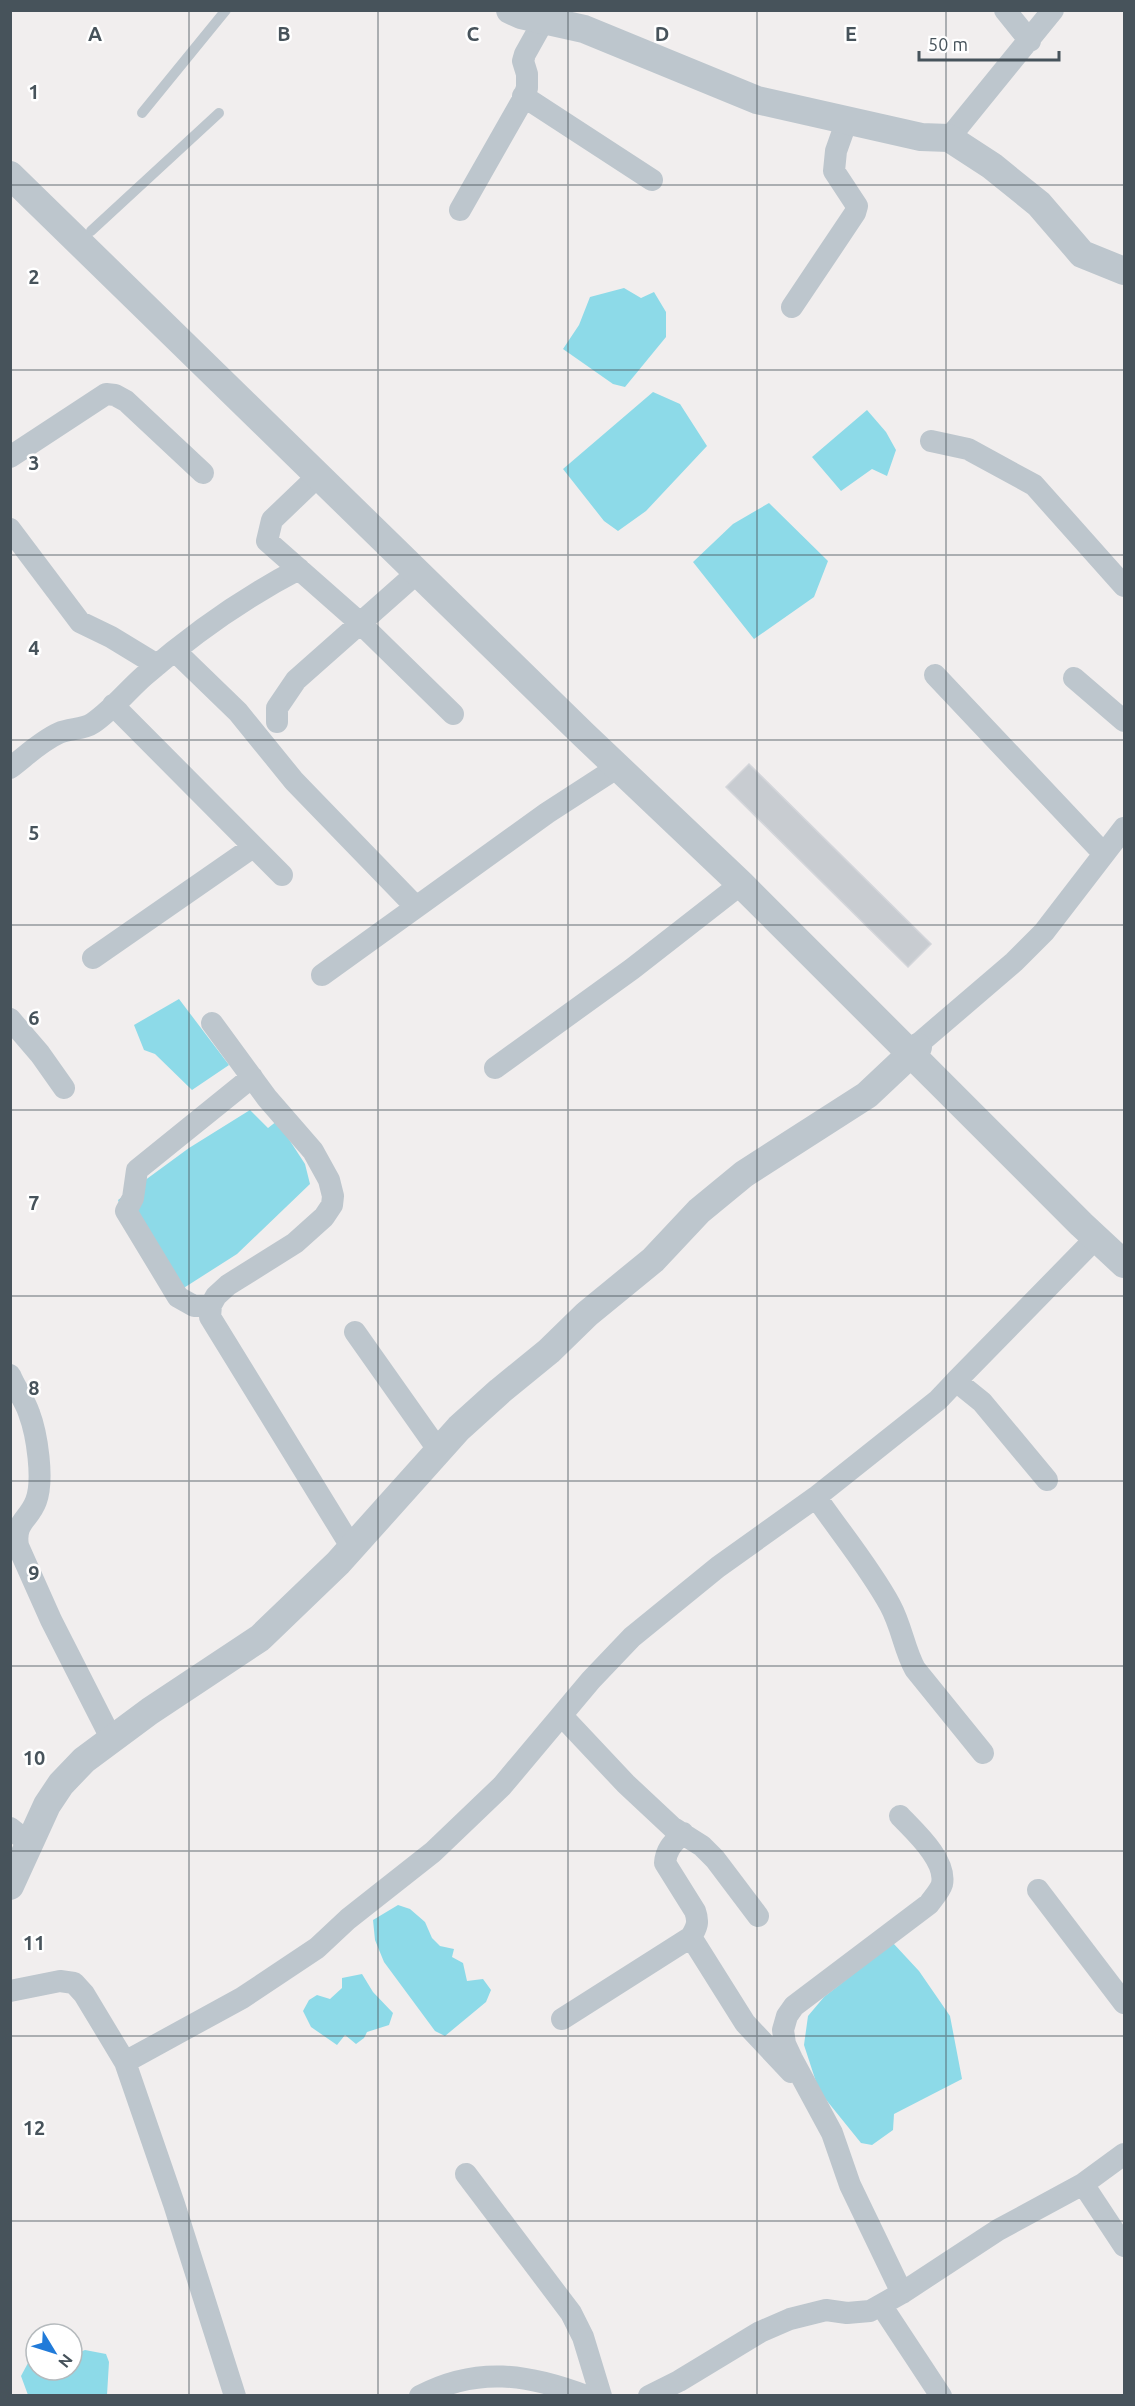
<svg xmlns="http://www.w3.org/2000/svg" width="1135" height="2406" viewBox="0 0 1135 2406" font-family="Ubuntu,sans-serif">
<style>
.water{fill:#8ddae8}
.building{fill:#c8ccd1;stroke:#d3d5da;stroke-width:1.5}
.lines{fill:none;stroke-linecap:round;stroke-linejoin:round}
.service{stroke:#bdc6cd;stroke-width:10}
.minor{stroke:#bdc6cd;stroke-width:22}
.tertiary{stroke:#bdc6cd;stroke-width:28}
.grid{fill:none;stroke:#47535b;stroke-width:1.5;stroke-opacity:0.55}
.grid-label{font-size:20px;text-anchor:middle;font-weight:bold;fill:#47535b;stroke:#fff;stroke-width:5;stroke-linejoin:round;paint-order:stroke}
</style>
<rect width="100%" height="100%" fill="#f1eeee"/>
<!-- water -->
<path class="water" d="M624,288L641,298L654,292L666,312V337L625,387L613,384L563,349L579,325L590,297Z
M653,392L680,404L707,446L646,511L618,531L604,521L563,469Z
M867,410L886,432L896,450L887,476L872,469L841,491L812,457Z
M769,503L828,561L814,597L754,639L693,562L733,524Z
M179,999L229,1065L192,1090L155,1054L144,1050L134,1025Z
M250,1110L268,1128L277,1121L305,1164L310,1184L237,1254L179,1291L127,1223L118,1200L189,1148Z
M398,1905L410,1909L425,1922L432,1938L440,1946L454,1949L452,1957L463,1963L467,1981L483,1979L491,1990L486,2002L445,2036L435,2031L384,1962L375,1940L373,1920Z
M893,1943L919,1971L950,2016L962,2079L894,2114L893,2130L872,2145L861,2143L819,2091L804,2045L808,2016L824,1997Z
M362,1974L373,1992L393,2013L389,2025L367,2032L364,2038L356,2044L345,2035L337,2045L311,2027L303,2011L309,2000L317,1995L330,1999L342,1988V1978Z
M85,2350L106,2354L109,2362L107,2395H28L21,2376L28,2363L36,2367V2370H72V2355Z"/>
<!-- building -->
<path class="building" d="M749,764L931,944L908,967L726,787Z"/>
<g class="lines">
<!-- service -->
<path class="service" d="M142,113L226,10
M91,231L219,113"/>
<!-- minor -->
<path class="minor" d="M1005,10L1030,41
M523,96L652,180
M949,138L1053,10
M460,210L522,101L527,88V74L523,61L525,54L544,20
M792,307L855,213L857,206L834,171L836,151L847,120
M931,441L968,449L1034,485L1124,586
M10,457L106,394L115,395L126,401L203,473
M319,475L272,520L267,541L360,623L453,714
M10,529L80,622L111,637L157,665
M175,651L238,712L294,781L416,907
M935,675L1104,854
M1074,678L1124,721
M113,705L282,875
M277,722V708L296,680L418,572
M10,768C26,756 41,741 59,733C70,728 83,730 93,723C112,710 127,691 144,676C190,636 245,597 299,569
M93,958L253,847
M322,975L547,813L618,767
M10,1019L40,1054L64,1088
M212,1023L267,1098L313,1151L329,1180L333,1196L332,1205L324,1217L295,1243L228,1285L216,1296L211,1305L210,1317L352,1548
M916,1046L1014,962L1044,932L1124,828
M495,1068L632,969L741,884
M211,1305L194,1306L178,1297L126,1211L133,1198L137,1170L252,1077
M355,1332L439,1451
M10,1375C15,1388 25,1400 29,1413C37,1434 44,1480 36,1501C29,1520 14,1522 18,1546L51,1620L111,1738
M956,1381L1096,1238
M816,1497C840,1532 870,1568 890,1605C902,1627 904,1649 915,1669L983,1753
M562,1716L626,1784L672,1827L702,1846L715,1859L758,1916
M900,1816C914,1831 947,1860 942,1884C940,1891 933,1898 929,1904L794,2006L787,2016L783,2030L785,2044L792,2059L832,2133L850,2185L902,2293
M10,1828L29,1843
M1038,1890L1124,2003
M691,1937L745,2023L791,2072
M10,1991L60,1981L74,1983L84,1994L125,2062L174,2204L235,2396
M562,2019L691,1937C697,1927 699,1922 695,1911L665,1863C666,1849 673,1843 683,1833
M125,2062L242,1998L317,1948L348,1919L433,1852L502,1786L591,1680L632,1637L718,1567L816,1497L938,1400L956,1381L982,1402L1047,1480
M466,2174L571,2313L583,2337L601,2396
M1083,2184L1124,2246
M881,2305L941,2396
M420,2396C477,2366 528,2374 586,2396
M649,2396L679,2381L760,2332L790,2319L826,2310L847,2313L870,2311L902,2293L998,2230L1083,2184L1124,2154"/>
<!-- tertiary -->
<path class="tertiary" d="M510,10L521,15L584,29L757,100L921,137L949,138L992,166L1039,204L1082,254L1124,271
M10,175L584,735L741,884L1081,1224L1124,1264
M10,1886L47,1805L61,1784L84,1760L150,1711L260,1638L338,1563L459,1428L500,1391L549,1351L587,1314L653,1260L699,1211L744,1174L867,1095L918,1047"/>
</g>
<!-- grid -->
<path class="grid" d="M189,10V2396M378,10V2396M568,10V2396M757,10V2396M946,10V2396M10,185H1124M10,370H1124M10,555H1124M10,740H1124M10,925H1124M10,1110H1124M10,1296H1124M10,1481H1124M10,1666H1124M10,1851H1124M10,2036H1124M10,2221H1124"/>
<g class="grid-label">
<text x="95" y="41">A</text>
<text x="284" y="41">B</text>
<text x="473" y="41">C</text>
<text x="662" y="41">D</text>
<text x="851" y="41">E</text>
<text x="34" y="99">1</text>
<text x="34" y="284">2</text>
<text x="34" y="470">3</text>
<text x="34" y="655">4</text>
<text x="34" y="840">5</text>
<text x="34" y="1025">6</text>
<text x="34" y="1210">7</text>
<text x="34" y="1395">8</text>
<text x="34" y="1580">9</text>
<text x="34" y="1765">10</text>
<text x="34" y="1950">11</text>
<text x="34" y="2135">12</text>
</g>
<!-- border -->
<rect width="1135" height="2406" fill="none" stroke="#47535b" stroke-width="24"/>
<!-- north arrow -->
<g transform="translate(54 2352) rotate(128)"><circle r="28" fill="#ffffff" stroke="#b5babd" stroke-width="1.5"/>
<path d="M0-4.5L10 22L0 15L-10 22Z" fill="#217bd9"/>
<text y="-9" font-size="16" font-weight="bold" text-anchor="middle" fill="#47535b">N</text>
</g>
<!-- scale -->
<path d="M919 51v9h140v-9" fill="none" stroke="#47535b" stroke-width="3"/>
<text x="928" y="51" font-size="18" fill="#47535b" stroke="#ffffff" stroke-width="4.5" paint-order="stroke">50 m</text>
</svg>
